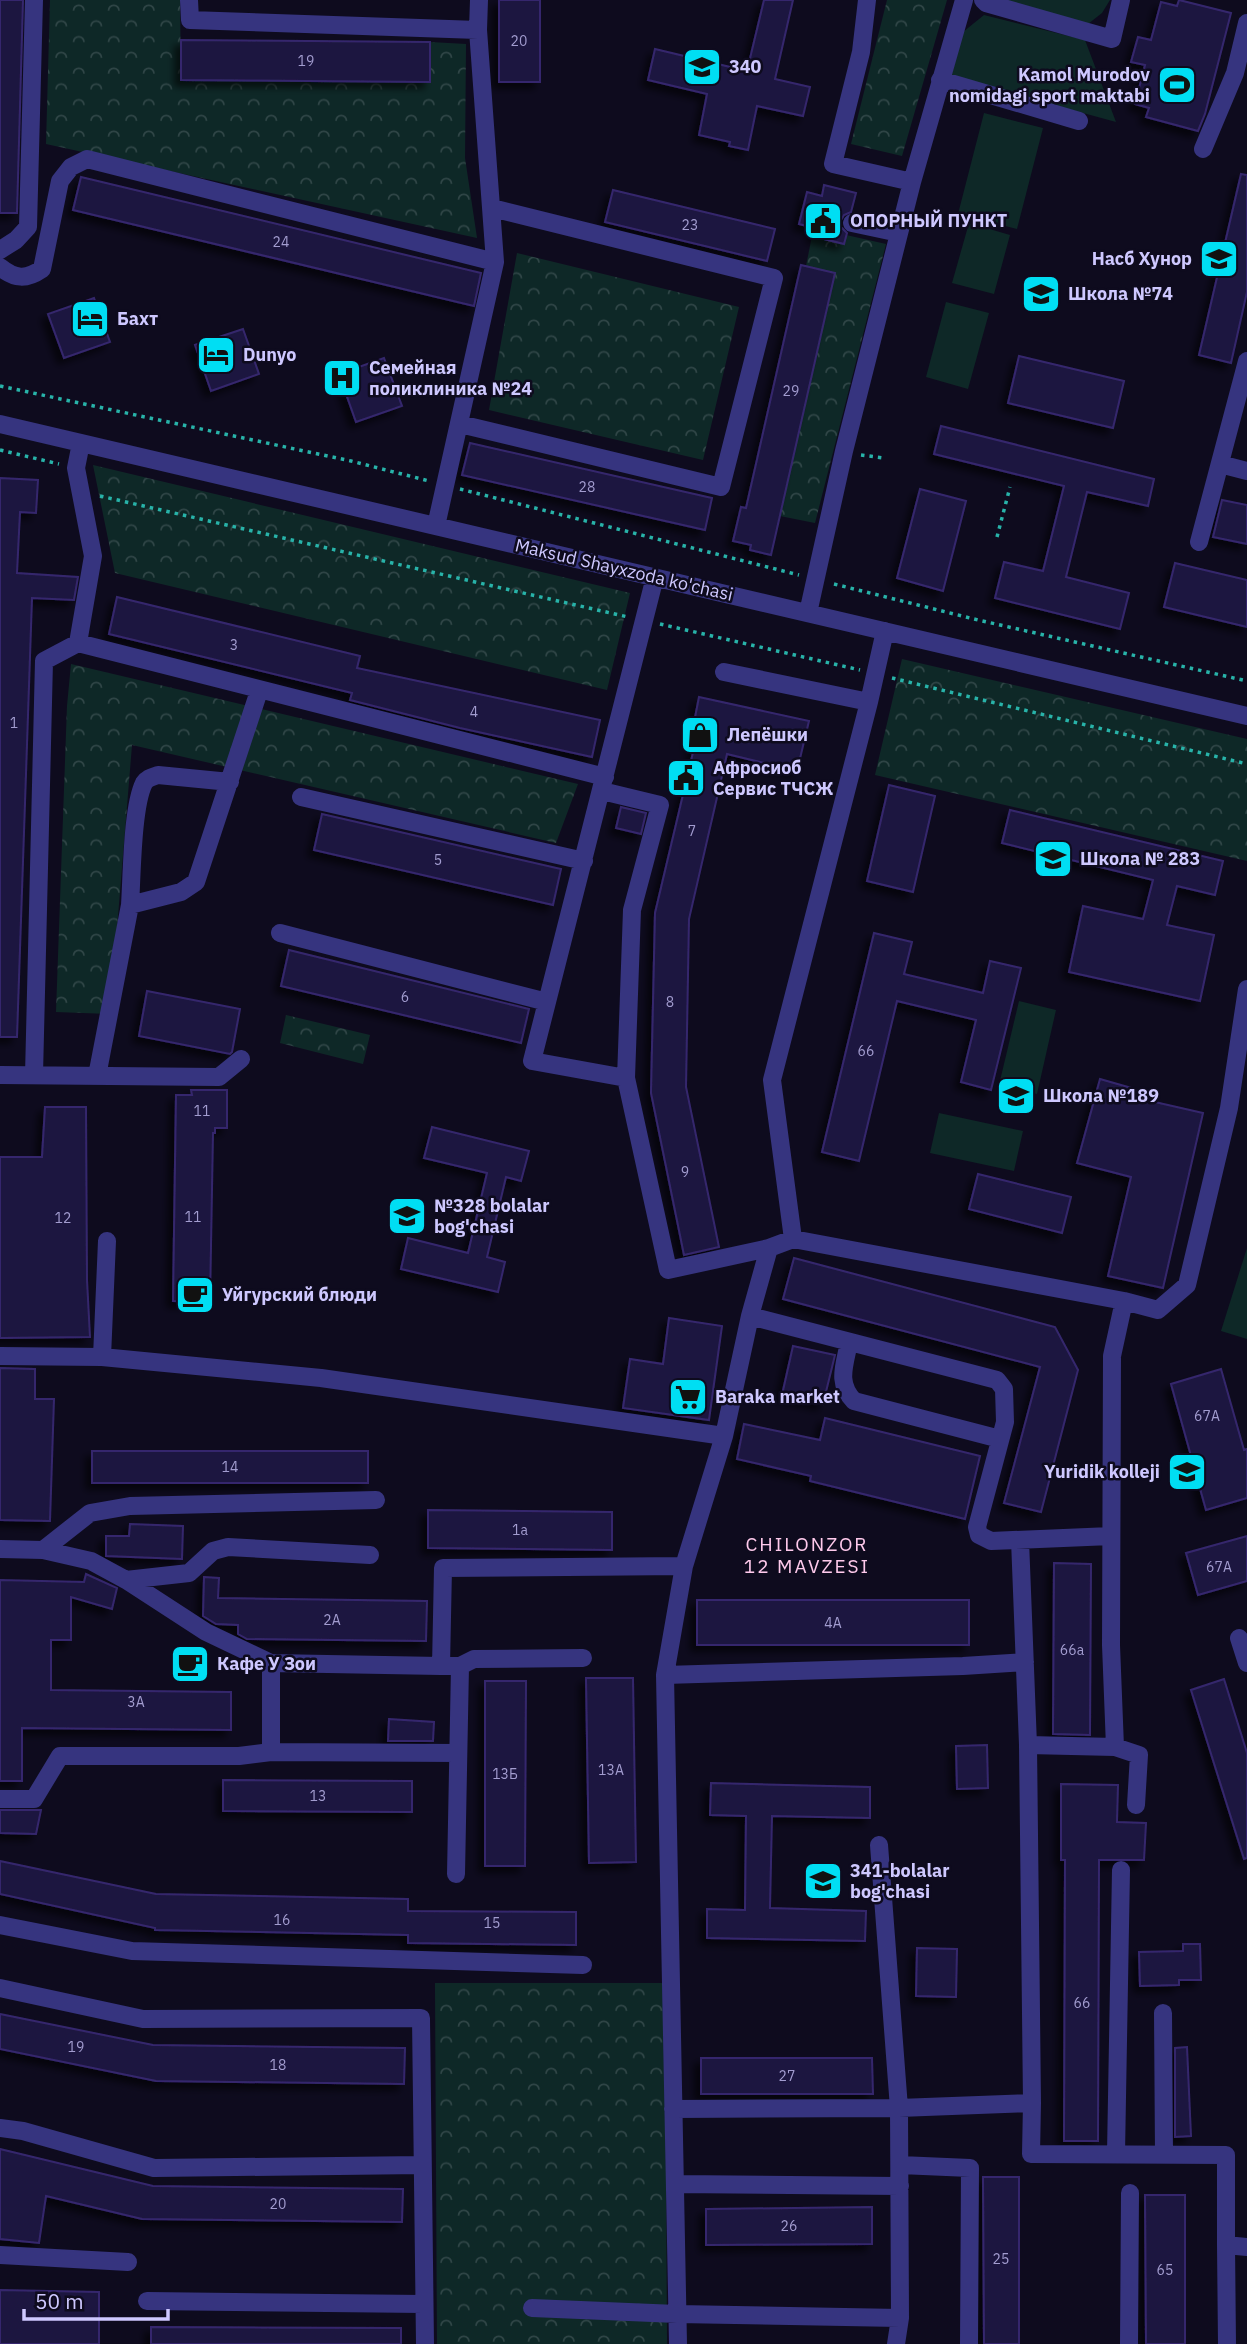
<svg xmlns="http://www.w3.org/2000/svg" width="1247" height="2344" viewBox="0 0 1247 2344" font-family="'IBM Plex Sans',sans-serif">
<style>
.green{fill:#0e2827}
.forest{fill:url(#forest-crowns)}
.building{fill:#1e1740;stroke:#35286d;stroke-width:2;filter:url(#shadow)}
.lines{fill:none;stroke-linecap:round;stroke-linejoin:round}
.path{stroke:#28b3a9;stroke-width:3.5;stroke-dasharray:3.5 5;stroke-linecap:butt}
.minor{stroke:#36347f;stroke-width:18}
.labels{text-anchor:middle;stroke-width:5;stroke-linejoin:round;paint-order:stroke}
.number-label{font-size:14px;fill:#a29ccf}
.poi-label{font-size:18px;font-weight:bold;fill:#cec8ff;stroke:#0e0b1e;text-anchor:start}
.street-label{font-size:18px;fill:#cec8ff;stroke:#0e0b1e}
.neighbourhood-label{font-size:19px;letter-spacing:2px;fill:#ffcaec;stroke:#0e0b1e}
</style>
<defs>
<pattern id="forest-crowns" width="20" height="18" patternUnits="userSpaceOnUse" patternTransform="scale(1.75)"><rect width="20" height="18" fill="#0e2827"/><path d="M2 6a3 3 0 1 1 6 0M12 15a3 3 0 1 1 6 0" fill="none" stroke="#304647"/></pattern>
<filter id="shadow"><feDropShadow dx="-6" dy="6" stdDeviation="3.5" flood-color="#0009"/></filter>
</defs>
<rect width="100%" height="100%" fill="#0e0b1e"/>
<!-- green -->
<path class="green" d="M1000,0H1110L1102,13L1088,24Z
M984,15L1085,40L1116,122L951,77L963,32Z
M984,113L1043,128L1017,229L958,214Z
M969,223L1010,235L994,294L952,283Z
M946,302L989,313L968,389L926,377Z
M1019,1001L1056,1010L1037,1094L999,1085Z
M939,1113L1023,1131L1014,1171L930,1153Z
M1247,1248V1339L1221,1331Z"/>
<!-- forest -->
<path class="forest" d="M50,0H180L181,80L430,82V42L466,44L465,158L477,238L46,144Z
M887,0H947L902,156L851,144Z
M846,235L886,244L815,523L780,516L835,274L806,266L812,236L844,244Z
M517,253L739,307L703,460L489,410Z
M93,465L630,593L607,690L115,573Z
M902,659L1247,739V861L875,775Z
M71,664L578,784L556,843L132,745L110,1014L56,1012L67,706Z
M286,1015L370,1035L363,1064L280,1043Z
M435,1983H665L667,2344H437Z"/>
<!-- building -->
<path class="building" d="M0,0H23L17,213H0Z
M499,0H540V82H499Z
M764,0H793L775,79L810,87L803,116L757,106L748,150L729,146L730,142L699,135L707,94L648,80L655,49L747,71Z
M1179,0L1231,13L1205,114L1198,131L1146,117L1149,108L1135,104L1145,65L1131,62L1138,37L1151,40L1161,2L1177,6Z
M181,40L430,42V82L181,80Z
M1241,174L1247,175V292L1231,363L1199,355Z
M81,177L481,273L474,306L73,210Z
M824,185L856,193L851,212L844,215L841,220V227L847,233L844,244L812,236L814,228L799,224L807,192L822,196Z
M613,190L775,229L767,261L605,222Z
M801,265L835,273L771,555L750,550L751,545L733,541L741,507L746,508Z
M94,298L110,342L64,358L48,314Z
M243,329L259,374L211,391L195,345Z
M1019,356L1124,381L1113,428L1008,403Z
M384,358L402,406L356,422L339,374Z
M941,426L1154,479L1148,506L1087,492L1066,577L1129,593L1120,629L995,598L1004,562L1043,571L1064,486L934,454Z
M470,443L712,498L705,530L462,475Z
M0,478L38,480L36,513L20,512L17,573L78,577L74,600L32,598L17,1037H0Z
M920,489L966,501L943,591L897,578Z
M1222,500L1247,505V544L1213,537Z
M1175,563L1247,580V627L1164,607Z
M117,597L360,656L357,668L600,720L592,757L460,728L350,700L352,693L109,634Z
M699,697L809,721L797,771L727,754L689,919L686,1087L719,1247L684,1255L651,1093L655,913L695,744L690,743Z
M889,785L935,796L913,892L867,881Z
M621,807L646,813L641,834L616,828Z
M1010,810L1223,861L1215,895L1177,886L1167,925L1214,935L1200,1001L1069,972L1083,906L1143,919L1153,880L1002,843Z
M322,814L561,869L553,905L314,850Z
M874,933L912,942L904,974L983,993L990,961L1021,968L991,1090L961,1082L976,1020L897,1001L859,1161L822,1152Z
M289,950L529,1009L521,1043L281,986Z
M147,991L240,1009L232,1052L230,1054L139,1036Z
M1100,1079L1135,1089L1133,1097L1203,1113L1163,1288L1108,1276L1131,1177L1077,1163Z
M191,1090H227V1128H215V1133H213L210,1302L173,1301L176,1095H192Z
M45,1107H86L87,1280L90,1337L0,1338V1157H42Z
M432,1127L529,1151L521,1181L506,1177L487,1257L505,1262L498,1292L401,1269L408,1238L468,1253L487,1173L424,1158Z
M978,1174L1071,1197L1062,1233L969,1209Z
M794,1258L1055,1327L1078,1370L1041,1512L1004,1503L1040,1367L783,1299Z
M669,1318L722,1326L709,1420L623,1408L630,1359L663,1364Z
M793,1346L835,1355L823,1404L782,1395Z
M0,1368L35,1369V1399H54L50,1521L0,1520Z
M1221,1369L1244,1450L1247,1449V1498L1206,1510L1171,1384Z
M825,1418L980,1456L965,1519L810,1481L811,1476L737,1459L744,1424L820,1440Z
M92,1451H368V1483H92Z
M428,1510L612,1512V1550L428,1548Z
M130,1524L183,1526L182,1559L106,1556V1536H129Z
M1247,1536V1581L1198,1595L1186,1553Z
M1054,1563L1091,1564L1090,1735L1053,1734Z
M86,1574L117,1588L112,1609L71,1597V1640H51V1690L231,1692V1730L22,1728V1781H0V1580L84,1582Z
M204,1577L219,1578L218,1598L427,1601L426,1641L247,1639L238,1634V1625L216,1624L203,1616Z
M697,1600H969V1645H697Z
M586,1678H633L636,1862L589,1863Z
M1224,1679L1247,1753V1858L1244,1859L1191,1690Z
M485,1681H526L525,1866H485Z
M389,1719L434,1722L433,1741H388Z
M987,1745L988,1788L957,1789L956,1746Z
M223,1780L412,1781V1812L223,1811Z
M711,1783L870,1787V1818L772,1816L770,1908L866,1911L865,1941L707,1938V1909L745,1910L746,1816L710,1815Z
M1061,1784L1118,1785L1117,1822L1146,1823L1144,1860H1099L1098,2141H1064L1065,1860H1061Z
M0,1810H41L36,1834L0,1833Z
M0,1861L156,1894L408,1899V1911L576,1912V1945L408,1943V1935L155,1930V1928L0,1894Z
M1183,1944H1200L1201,1980H1179V1985L1140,1986L1139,1952L1183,1951Z
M917,1948L957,1949L956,1997L916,1996Z
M0,2014L153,2045L405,2048L404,2084L156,2081L0,2049Z
M1187,2047L1191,2136L1175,2137V2048Z
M701,2058H872L873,2094H701Z
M0,2149L153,2186L403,2189L402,2222L142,2219L46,2196L39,2243L0,2239Z
M983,2177H1019V2344H984Z
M1145,2195H1185V2344H1146Z
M872,2207V2244L706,2245V2209Z
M0,2290L99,2292V2344H0Z
M151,2327L401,2328V2344H151Z"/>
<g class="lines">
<!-- path -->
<path class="path" d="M0,386L351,461L429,481
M0,450L59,464
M861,455L884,458
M460,489L799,575
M100,496L628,617
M997,537L1010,487
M834,584L978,620L1247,681
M660,624L860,670
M892,678L1247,764"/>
<!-- minor -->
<path class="minor" d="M189,0L190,20L478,30
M983,0L986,3L1112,39L1121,0
M940,80L1079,121
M1203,149L1235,73L1247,23
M912,182L964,0
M852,223L899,233
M0,250L16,240L28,227L34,0
M0,267C15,279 26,280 42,269L60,181L71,167L87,159L495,262
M0,424L1247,716
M460,424L721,487L774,278L492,208
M1220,464L1247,471
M436,526L495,262L478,30L479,0
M1199,542L1247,361
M655,577L532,1061L626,1078L668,1270L769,1248
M808,613L844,451L912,182L833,164L861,52L867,0
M885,631L869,702L772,1080L793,1239L1124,1301
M78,643L605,777
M724,672L869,702
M602,791L660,805L632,910L626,1078
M301,797L584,861
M130,905C132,876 132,807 144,783C147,778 152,777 158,775L230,782
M280,933L547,1002
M0,1075L219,1077L241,1059
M34,1075L44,661L78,643L93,556L76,468L81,443
M97,1076L130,905L181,892L196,882L259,691
M750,1316L997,1380L1004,1389L1005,1422L977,1527L979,1535L991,1541L1111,1536
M849,1342C845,1365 836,1382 854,1401L1000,1439
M0,1356L102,1357L321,1378L724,1436L750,1316L769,1248L793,1239
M102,1357L107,1241
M1020,1540L1028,1745L1115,1747L1139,1755L1136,1805
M0,1549L43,1550L91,1561L126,1580L206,1632L271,1663
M43,1550L90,1513L130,1506L376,1500
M126,1580L189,1573L213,1551L228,1547L370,1555
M1239,1638L1247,1663
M441,1666H460L456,1874
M460,1666L474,1659L583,1658
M665,1675L684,1566L724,1436
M1028,1745L1032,2103
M1115,1747L1111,1645L1112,1356L1124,1301L1158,1310L1187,1285L1229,1108L1247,989
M271,1752L458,1753
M0,1799H34L60,1756H239L271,1752V1663L441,1666L443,1568L684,1566
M0,1925L132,1951L583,1965
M0,1988L143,2019L421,2018L425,2344
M1163,2013L1164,2154
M673,2109L899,2108L879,1845
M0,2128L23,2131L154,2168L422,2165
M1116,2154L1121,1870
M900,2165L970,2168L969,2344
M675,2184L900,2186
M1226,2245L1227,2344
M0,2255L128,2262
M147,2301L424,2304
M532,2308L677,2314L900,2318
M678,2344L665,1675L963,1666L1025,1662
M896,2344L900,2318L899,2108L1032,2103L1031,2154L1226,2155V2245L1247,2247
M1129,2344L1130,2193"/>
</g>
<!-- icons -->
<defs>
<g id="school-square" transform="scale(2.0125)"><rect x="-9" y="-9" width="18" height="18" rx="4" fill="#00def3" stroke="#0e0b1e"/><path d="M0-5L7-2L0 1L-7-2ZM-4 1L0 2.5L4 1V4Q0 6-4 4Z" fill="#111"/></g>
<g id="stadium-square" transform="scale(2.0125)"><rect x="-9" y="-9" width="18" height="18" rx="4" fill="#00def3" stroke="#0e0b1e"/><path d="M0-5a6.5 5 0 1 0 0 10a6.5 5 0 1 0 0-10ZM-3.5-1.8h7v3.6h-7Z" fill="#111"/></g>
<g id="civic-square" transform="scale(2.0125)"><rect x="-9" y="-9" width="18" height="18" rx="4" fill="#00def3" stroke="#0e0b1e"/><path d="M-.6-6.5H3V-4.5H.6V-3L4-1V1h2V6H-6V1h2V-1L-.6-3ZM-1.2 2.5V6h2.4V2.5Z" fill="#111"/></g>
<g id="university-square" transform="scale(2.0125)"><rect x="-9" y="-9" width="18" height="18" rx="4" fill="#00def3" stroke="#0e0b1e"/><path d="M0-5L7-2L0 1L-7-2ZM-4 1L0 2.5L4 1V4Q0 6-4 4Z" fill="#111"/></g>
<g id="hotel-square" transform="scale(2.0125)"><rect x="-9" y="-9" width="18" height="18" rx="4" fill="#00def3" stroke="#0e0b1e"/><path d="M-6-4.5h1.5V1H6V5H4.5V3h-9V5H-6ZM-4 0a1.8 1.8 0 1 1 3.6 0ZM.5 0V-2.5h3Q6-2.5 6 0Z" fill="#111"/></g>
<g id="hospital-square" transform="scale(2.0125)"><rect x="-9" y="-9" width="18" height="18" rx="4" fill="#00def3" stroke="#0e0b1e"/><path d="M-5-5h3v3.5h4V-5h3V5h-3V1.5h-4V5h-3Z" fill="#111"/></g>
<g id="shop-square" transform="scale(2.0125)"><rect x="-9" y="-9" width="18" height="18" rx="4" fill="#00def3" stroke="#0e0b1e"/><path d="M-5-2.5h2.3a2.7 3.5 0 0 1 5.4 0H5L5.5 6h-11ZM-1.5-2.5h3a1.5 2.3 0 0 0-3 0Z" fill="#111"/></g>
<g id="cafe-square" transform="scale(2.0125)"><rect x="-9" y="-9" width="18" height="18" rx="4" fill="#00def3" stroke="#0e0b1e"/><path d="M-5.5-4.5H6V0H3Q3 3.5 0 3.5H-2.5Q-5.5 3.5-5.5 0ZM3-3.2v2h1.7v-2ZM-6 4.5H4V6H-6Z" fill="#111"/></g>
<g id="supermarket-square" transform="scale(2.0125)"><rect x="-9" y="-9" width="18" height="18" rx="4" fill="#00def3" stroke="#0e0b1e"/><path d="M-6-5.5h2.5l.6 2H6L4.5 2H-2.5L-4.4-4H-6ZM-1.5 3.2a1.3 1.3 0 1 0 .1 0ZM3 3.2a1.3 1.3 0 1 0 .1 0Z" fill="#111"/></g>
</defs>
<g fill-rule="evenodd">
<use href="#school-square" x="702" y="67"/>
<use href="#stadium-square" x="1177" y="85"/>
<use href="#civic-square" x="823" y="221"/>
<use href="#university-square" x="1219" y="259"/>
<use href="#school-square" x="1041" y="294"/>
<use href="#hotel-square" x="90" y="319"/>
<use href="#hotel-square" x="216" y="355"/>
<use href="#hospital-square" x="342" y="378"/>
<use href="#shop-square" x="700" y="735"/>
<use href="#civic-square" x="686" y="778"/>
<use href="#school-square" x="1053" y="859"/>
<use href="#school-square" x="1016" y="1096"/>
<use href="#school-square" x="407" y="1216"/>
<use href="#cafe-square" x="195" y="1295"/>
<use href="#supermarket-square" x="688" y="1397"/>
<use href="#university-square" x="1187" y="1472"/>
<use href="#cafe-square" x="190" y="1664"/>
<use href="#school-square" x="823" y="1881"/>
</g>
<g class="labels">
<!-- number labels -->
<g class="number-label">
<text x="519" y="46">20</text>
<text x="306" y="66">19</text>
<text x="690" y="230">23</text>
<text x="281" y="247">24</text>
<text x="791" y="396">29</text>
<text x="587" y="492">28</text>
<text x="234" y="650">3</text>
<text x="474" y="717">4</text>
<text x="14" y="728">1</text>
<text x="692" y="836">7</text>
<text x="438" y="865">5</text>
<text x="405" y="1002">6</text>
<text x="670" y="1007">8</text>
<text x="866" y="1056">66</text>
<text x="202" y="1116">11</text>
<text x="685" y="1177">9</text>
<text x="193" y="1222">11</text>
<text x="63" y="1223">12</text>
<text x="1207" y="1421">67A</text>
<text x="230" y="1472">14</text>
<text x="520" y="1535">1a</text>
<text x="1219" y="1572">67A</text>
<text x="332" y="1625">2A</text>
<text x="833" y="1628">4А</text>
<text x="1072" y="1655">66а</text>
<text x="136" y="1707">3А</text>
<text x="611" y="1775">13А</text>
<text x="505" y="1779">13Б</text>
<text x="318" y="1801">13</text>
<text x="282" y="1925">16</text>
<text x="492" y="1928">15</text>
<text x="1082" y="2008">66</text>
<text x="76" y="2052">19</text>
<text x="278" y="2070">18</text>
<text x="787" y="2081">27</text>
<text x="278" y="2209">20</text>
<text x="789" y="2231">26</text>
<text x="1001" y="2264">25</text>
<text x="1165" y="2275">65</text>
</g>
<!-- poi labels -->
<g class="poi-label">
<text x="729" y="73">340</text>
<text x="1150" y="81" text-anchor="end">Kamol Murodov<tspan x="1150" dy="21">nomidagi sport maktabi</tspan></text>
<text x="850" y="227">ОПОРНЫЙ ПУНКТ</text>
<text x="1192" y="265" text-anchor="end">Насб Хунор</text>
<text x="1068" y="300">Школа №74</text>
<text x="117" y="325">Бахт</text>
<text x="243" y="361">Dunyo</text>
<text x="369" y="374">Семейная<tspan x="369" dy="21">поликлиника №24</tspan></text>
<text x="727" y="741">Лепёшки</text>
<text x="713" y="774">Афросиоб<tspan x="713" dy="21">Сервис ТЧСЖ</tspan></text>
<text x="1080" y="865">Школа № 283</text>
<text x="1043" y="1102">Школа №189</text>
<text x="434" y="1212">№328 bolalar<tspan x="434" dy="21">bog'chasi</tspan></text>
<text x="222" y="1301">Уйгурский блюди</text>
<text x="715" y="1403">Baraka market</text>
<text x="1160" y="1478" text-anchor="end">Yuridik kolleji</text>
<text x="217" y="1670">Кафе У Зои</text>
<text x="850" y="1877">341-bolalar<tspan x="850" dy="21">bog'chasi</tspan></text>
</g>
<!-- street labels -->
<g class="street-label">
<text transform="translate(624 570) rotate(13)" y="6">Maksud Shayxzoda ko'chasi</text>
</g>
<!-- neighbourhood labels -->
<g class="neighbourhood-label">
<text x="807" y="1551">CHILONZOR<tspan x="807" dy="22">12 MAVZESI</tspan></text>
</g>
</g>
<!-- scale -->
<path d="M24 2309v10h144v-10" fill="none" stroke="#cec8ff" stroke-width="3.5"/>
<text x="35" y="2309" font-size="21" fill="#cec8ff" stroke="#0e0b1e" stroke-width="5" paint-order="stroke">50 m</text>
</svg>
